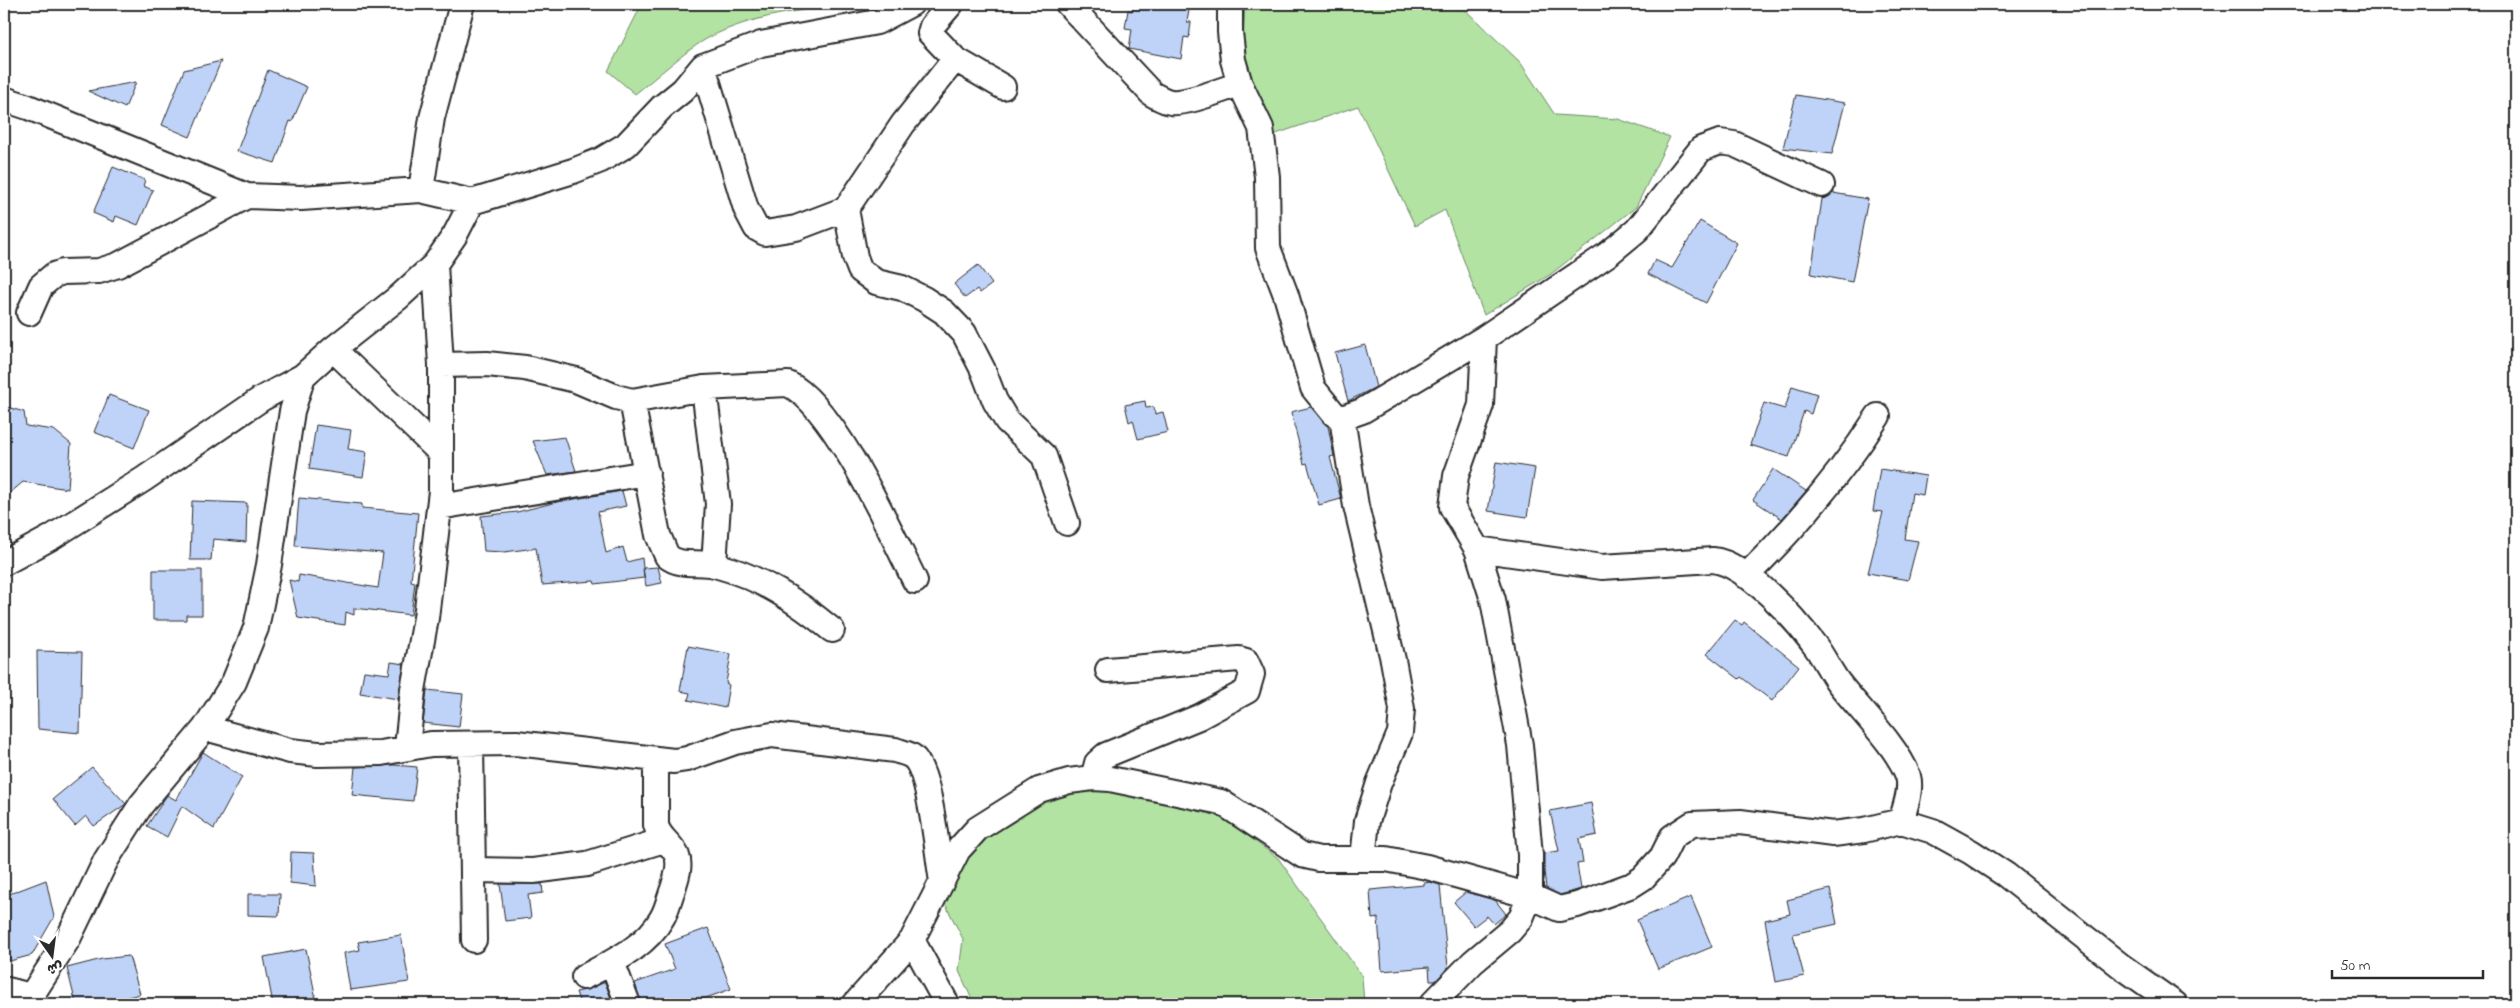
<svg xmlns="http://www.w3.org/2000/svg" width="2520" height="1008" viewBox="0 0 2520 1008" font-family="'Indie Flower','Playpen Sans Arabic',sans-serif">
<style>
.green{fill:#b2e3a3;stroke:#6e8767}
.building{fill:#bfd3f8;stroke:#2b2b2b}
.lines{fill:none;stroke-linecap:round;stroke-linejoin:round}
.minor-casing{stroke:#2b2b2b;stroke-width:28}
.minor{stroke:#fff;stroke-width:24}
</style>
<rect width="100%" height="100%" fill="#fff"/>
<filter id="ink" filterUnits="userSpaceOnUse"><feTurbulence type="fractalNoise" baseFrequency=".02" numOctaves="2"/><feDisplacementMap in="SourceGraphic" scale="10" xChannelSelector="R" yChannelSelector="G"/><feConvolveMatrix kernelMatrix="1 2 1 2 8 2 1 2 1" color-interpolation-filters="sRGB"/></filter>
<g filter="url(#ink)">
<!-- green -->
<path class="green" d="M642,4H850C802,10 752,15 708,38C686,50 656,78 635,94L608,71Z
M1245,4H1459L1520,62L1555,115L1618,119L1670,137L1636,207L1551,274L1484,315L1445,210L1415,226L1358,106L1273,135L1242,65Z
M1087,786L1158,800L1222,817L1278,858L1362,976L1364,1004H974L959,971L963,939L940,894L962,848L1030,804Z"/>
<!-- building -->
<path class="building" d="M1134,4H1190L1187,22H1191L1189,38L1184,37L1181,59L1129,49L1132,29L1125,28L1128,10L1132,11Z
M221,61L190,137L162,125L184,70Z
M268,70L307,87L292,122L290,121L275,163L237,151Z
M136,82L125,108L88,91Z
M1796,95L1845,103L1832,154L1783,148Z
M113,167L145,180L143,186L153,190L138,225L116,216L114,222L93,213Z
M1833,193L1868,199L1852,282L1811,274L1822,199Z
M1700,221L1737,243L1706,303L1648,274L1655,260L1672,268Z
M978,265L992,284L980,293L977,289L965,298L954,284Z
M1365,345L1376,387L1348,401L1335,353Z
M1792,386L1817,394L1811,414L1804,411L1789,457L1750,445L1764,403L1785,409Z
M109,395L149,410L134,448L94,432Z
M1145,401L1146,408L1154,407L1155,414L1163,412L1168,432L1138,439L1133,420L1129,422L1125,405Z
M4,406L24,412L26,426L54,430L71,444L68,489L23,482L4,498Z
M1311,407L1328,426L1334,456L1330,457L1341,499L1319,505L1307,463L1304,464L1291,412Z
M316,425L351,430L348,449L367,452L363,477L309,469Z
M565,437L576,471L547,475L533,441Z
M1496,462L1535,468L1527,517L1488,511Z
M1773,469L1806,491L1782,519L1753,500Z
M1880,469L1926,476L1923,495L1912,493L1905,539L1918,541L1908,580L1868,573L1883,512L1873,511Z
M622,491L626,506L598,512L606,553L623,547L627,562L642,558L644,578L595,584L594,581L542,585L536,548L504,552L484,551L481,516L517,512L557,502Z
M299,498L362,504V508L418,513L411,581L415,582L411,615L354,608V615L346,612L345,625L298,618L289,580L298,582L299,575L378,588L383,553L295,546Z
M192,501L247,503L246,542L213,539L211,560H190Z
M658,567L662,583L646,586L643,568Z
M153,570H202V615H186V620H153Z
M1735,620L1742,625L1744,622L1799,666L1772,701L1741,677L1739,679L1707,654Z
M688,646L731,654L726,683L729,685L725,708L688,700L690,693L680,691Z
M37,651L82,652L80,733L38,729Z
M391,662L404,664L398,699L360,693L364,671L389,674Z
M427,690L463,694L459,727L423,723Z
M203,752L242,777L214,829L182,806L167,837L147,826L167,795L176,800Z
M394,765L417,767L413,801L352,795L355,767Z
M92,767L126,804L94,826L86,816L75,826L53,799Z
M1591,803L1597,835L1579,839L1583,863L1577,864L1581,889L1560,895L1546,888L1544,871V853L1559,851L1550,811Z
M291,852L314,853L316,886L290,883Z
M46,880L54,917L32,955L10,961L4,938V896Z
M1430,882L1440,885L1448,967L1436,981H1430L1429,967L1382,971L1378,918L1372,919L1370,890L1424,885V883Z
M500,884H542L543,893L528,895L531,918L505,921Z
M1830,889L1837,924L1793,934L1804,976L1776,982L1765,920L1790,914L1787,900Z
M1466,892L1495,900L1506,914L1494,924L1487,916L1474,926L1454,902Z
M248,894H280L279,916L248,915Z
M1691,897L1712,947L1658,969L1637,920Z
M708,928L731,989L689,1004H641L635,983L675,969L665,944Z
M401,935L409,982L350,990L344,953L360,950L358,942Z
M306,949L317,1004H273L264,957Z
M129,956L140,994L109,1002L76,1004L67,968L102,959Z
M605,982L613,1004H580L576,992L590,989Z"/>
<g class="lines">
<!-- minor casing -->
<g class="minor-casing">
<path id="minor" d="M951,4L932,26L930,33L955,59L1003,87
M1068,4L1152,94C1158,97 1164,101 1171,102C1188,104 1223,89 1240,84
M1230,4V32L1233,60L1240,84L1261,128L1267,177L1268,248L1286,295L1313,388L1334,414L1342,418L1362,411L1484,338L1608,254L1637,230L1701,149L1720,142L1734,144L1822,185
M703,66L746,209L756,228L765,233L796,228L846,209L903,124L955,59
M4,99L28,107L247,196L301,198L421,190L472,202L573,171L601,160L626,145L662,107L683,90L703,66L761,44L877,22L911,4
M421,190L432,118L462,4
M846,209L855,257L860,270L876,282L902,288L924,299L944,312L964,333L983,370L995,401L1007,421L1044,456L1067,523
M29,313L41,286L54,275L63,272L99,271L118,265L247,196
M333,349L441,453
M441,365L487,364L525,368L576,380L616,397L632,401L704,388L788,384C834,405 892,535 915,581
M704,388L718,504L714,565
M632,401L658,535L667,556C680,567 699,561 715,565C760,577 797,601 832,630
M1342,418L1356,506L1393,660L1402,709L1400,733L1379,783L1367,821L1363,859
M439,507L647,473
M1477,549L1602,567L1713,560C1747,564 1796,620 1816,647C1824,658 1830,671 1838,682C1857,707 1898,747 1908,776C1912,790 1905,808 1901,821
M4,563L52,537L144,479L261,399L303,376L333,349L399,297L435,264L455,235L472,202
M1746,576C1795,528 1841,474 1878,416
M205,728L290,751L318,754L381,753L431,744L516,743L674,761L687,759L735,742L772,735L895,750C900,752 908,753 913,757C931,772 937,856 942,881
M471,744L474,940
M407,747L413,690L426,618L441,491V365L435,264
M1093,778L1097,763L1106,755L1199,717L1247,691L1252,674L1246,661L1239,659L1108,670
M473,870L533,871L587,864L664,840
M912,940L947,1004
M612,962L628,1004
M584,977C612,962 646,947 662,918C667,910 669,899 673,889C676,878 681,867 677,856C672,843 659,839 656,825V759
M4,989L31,996
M26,1004L68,939L106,860L141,805L205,728L234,682L256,628L269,565L292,411L303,376
M855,1004L912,940L958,850L977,829L1039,790L1069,781L1093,778L1110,779L1221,802L1302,855L1319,859H1386L1427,867L1530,896L1559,909L1577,905L1632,885L1643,878L1662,857L1672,837L1692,824L1740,822L1833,834L1864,830L1901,821L1933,831L1971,852L2006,875L2121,966L2175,1004
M1432,1004L1473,962L1510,931L1521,918L1530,896V855L1520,745L1493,600L1477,549L1452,507L1456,476L1481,405L1484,338"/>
</g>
<!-- minor -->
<use href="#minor" class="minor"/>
</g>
</g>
<!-- margin -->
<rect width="2520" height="1008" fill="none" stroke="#fff" stroke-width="20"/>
<rect x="10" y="10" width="2500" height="988" fill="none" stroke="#2b2b2b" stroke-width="2" filter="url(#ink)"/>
<!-- north arrow -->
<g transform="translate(52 956) rotate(166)" stroke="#ffffff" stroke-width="4" paint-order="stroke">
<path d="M0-4L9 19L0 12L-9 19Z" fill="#2b2b2b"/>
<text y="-8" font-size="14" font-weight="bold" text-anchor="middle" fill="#2b2b2b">ش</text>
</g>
<!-- scale -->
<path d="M2332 970v8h151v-8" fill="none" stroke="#2b2b2b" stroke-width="2.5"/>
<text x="2340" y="970" font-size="15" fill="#2b2b2b" stroke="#ffffff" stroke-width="4" paint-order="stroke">50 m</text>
</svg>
